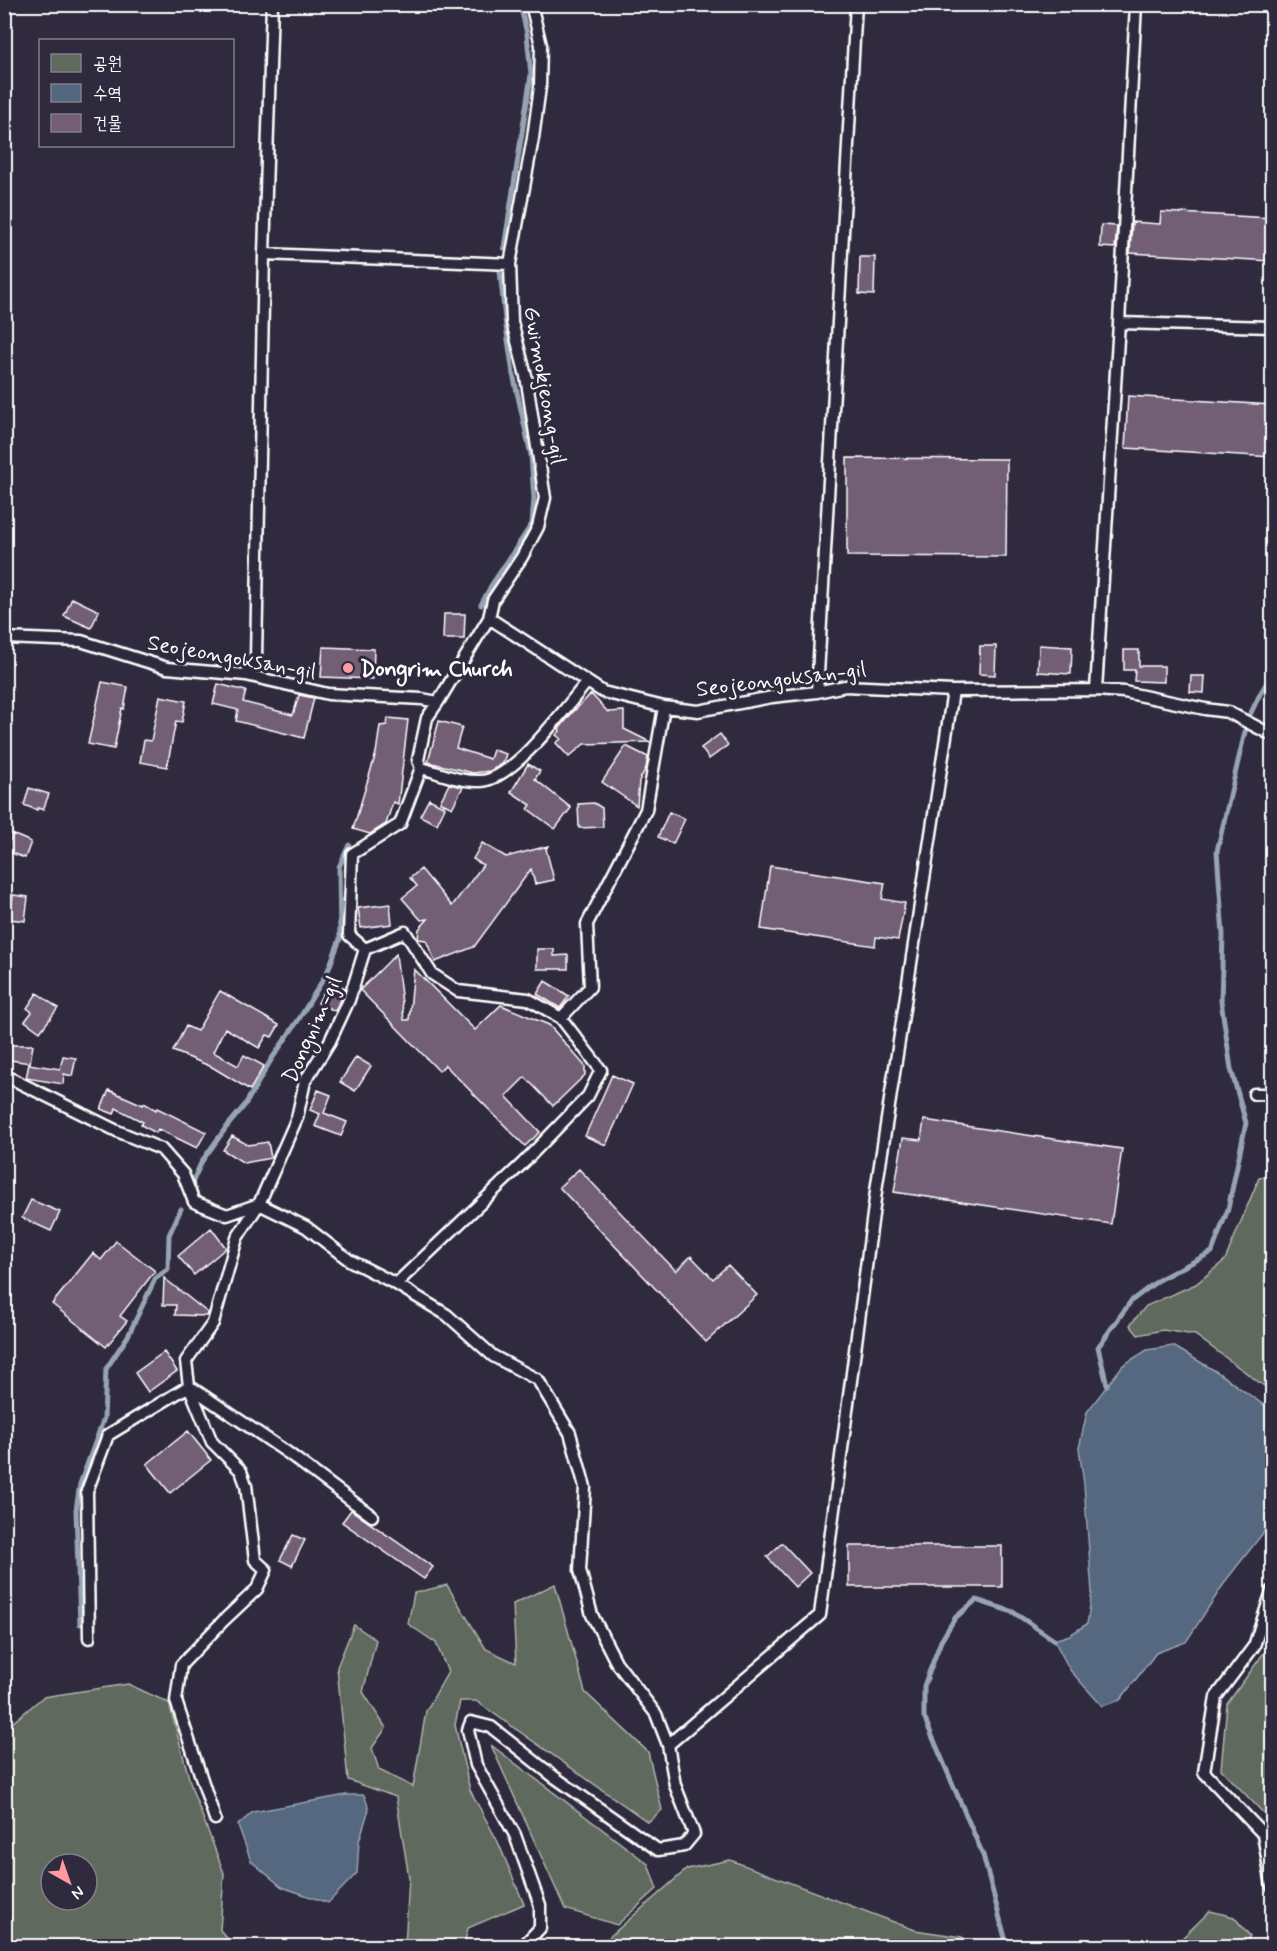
<svg xmlns="http://www.w3.org/2000/svg" width="1277" height="1951" viewBox="0 0 1277 1951" font-family="Mynerve,'Poor Story',sans-serif">
<style>
.green{fill:#5f695d;stroke:#afb4ae;stroke-width:1.5;fill-rule:evenodd}
.water{fill:#546780;stroke:#98a4b3;stroke-width:1.5}
.lines{fill:none;stroke-linecap:round;stroke-linejoin:round}
.stream{stroke:#98a4b3;stroke-width:5}
.building{fill:#735e75;stroke:#fff;stroke-width:1.5}
.lane-casing{stroke:#fff;stroke-width:15}
.lane{stroke:#2f2a3d;stroke-width:10}
.poi-dot{fill:#ff9aa2;stroke:#2f2a3d;stroke-width:2}
.labels{text-anchor:middle;stroke-width:6;stroke-linejoin:round;paint-order:stroke}
.street-label{font-size:22px;fill:#fff;stroke:#2f2a3d}
.poi-label{font-size:22px;font-weight:bold;fill:#fff;stroke:#2f2a3d;text-anchor:start}
</style>
<rect width="100%" height="100%" fill="#2f2a3d"/>
<filter id="ink" filterUnits="userSpaceOnUse"><feTurbulence type="fractalNoise" baseFrequency=".0167" numOctaves="2"/><feDisplacementMap in="SourceGraphic" scale="12" xChannelSelector="R" yChannelSelector="G"/><feConvolveMatrix kernelMatrix="1 2 1 2 8 2 1 2 1" color-interpolation-filters="sRGB"/></filter>
<g filter="url(#ink)">
<!-- green -->
<path class="green" d="M1272,1175V1337L1264,1386L1195,1335L1163,1330L1138,1335L1130,1325L1146,1306L1196,1284L1225,1260L1259,1178Z
M555,1584L585,1692L648,1752L662,1810L648,1822L476,1701H460L455,1725L470,1790L498,1842L524,1904L468,1928L464,1946H405L409,1878L396,1797L348,1780L337,1667L354,1625L376,1640L363,1692L386,1728L372,1748L379,1770L413,1787L426,1711L448,1672L436,1643L408,1624L414,1593L447,1585L486,1649L516,1663L513,1604Z
M1272,1634V1822L1221,1769L1227,1704L1268,1647Z
M128,1684L169,1703L192,1789L224,1873L220,1930L234,1946H5V1729L43,1697ZM51,1864H87V1900H51Z
M491,1745L648,1864L657,1889L617,1925L565,1909Z
M730,1860L915,1930L962,1937L975,1946H599L687,1869Z
M1210,1911L1234,1917L1250,1936L1246,1946H1174Z"/>
<!-- water -->
<path class="water" d="M1173,1346L1217,1372L1272,1411V1515L1267,1528L1227,1579L1186,1642L1156,1653L1120,1700L1102,1706L1070,1670L1054,1640L1070,1635L1087,1624L1092,1592L1084,1484L1079,1448L1087,1412L1123,1365L1147,1350Z
M346,1795H364L369,1809L359,1841L357,1873L328,1903L282,1887L251,1861L238,1825L253,1812Z"/>
<g class="lines">
<!-- stream -->
<path class="stream" d="M504,248L531,75L527,34L520,4
M481,605L491,586L532,524L534,499L531,455L513,374L505,319L500,271
M192,1183L202,1161L225,1129L245,1105L271,1060L299,1019L327,973L340,939L339,867L349,845
M1107,1385L1098,1347L1131,1301L1160,1279L1212,1252L1228,1209L1246,1123L1231,1069L1221,1001L1223,935L1217,851L1248,719L1260,694L1272,674
M80,1624L76,1510L80,1484L104,1418L106,1369L128,1336L155,1279L168,1269L169,1235L181,1209
M1012,1946L1005,1938L983,1855L924,1717V1686L941,1641L955,1618L976,1600L1013,1612L1054,1640"/>
</g>
<!-- building -->
<path class="building" d="M1161,212L1272,218V261L1130,253L1132,222L1160,224Z
M1101,225L1117,226L1115,248L1100,247Z
M860,257H875L874,295L859,294Z
M1128,396L1272,405V457L1125,448Z
M847,458L1007,459L1006,557L847,556Z
M72,598L99,611L91,628L64,616Z
M444,614H465L464,639H443Z
M1039,645L1072,647L1071,674L1038,672Z
M980,646H996L995,675L979,674Z
M323,647L374,649L373,679L321,677Z
M1124,650H1139V666H1164V682L1134,681L1135,670H1124Z
M1191,676H1205L1204,693L1190,692Z
M102,682L128,687L124,709L122,708L114,749L88,744Z
M218,684L246,691L243,702L293,715L299,695L314,698L304,738L236,721L238,710L213,704Z
M591,694L608,712L624,711V729L650,742L584,744L569,757L556,743L561,739L556,735L560,731L559,729L572,713Z
M160,696L186,701L182,722L176,721L167,767L140,762L144,740L151,741Z
M388,718L408,720L398,804L393,802L386,824L370,834L353,829L376,753L380,726L387,725Z
M439,721L462,727L456,748L490,759L493,750L506,754L503,763L490,771L473,773L428,762Z
M720,734L728,745L709,759L701,748Z
M626,746L648,757L646,768L639,781L637,806L602,782Z
M528,764L540,771L535,779L571,808L555,829L528,809L531,805L511,792Z
M449,784L463,787L452,808L440,802Z
M29,788L49,794L43,810L38,808L37,810L24,805Z
M429,799L445,807L437,824L420,816Z
M594,803L602,808L603,827L579,828L578,804Z
M669,812L685,819L673,844L658,837Z
M12,834L31,842L25,858L6,851Z
M482,843L506,857L548,846L546,849L554,880L535,884L531,869L474,947L435,962L426,940L418,939L419,929L428,919L421,920L402,898L417,886L410,878L421,869L452,906L483,865L473,859Z
M770,866L885,883L882,899L905,903L898,940L876,937L875,946L761,929Z
M13,895L28,897L25,921L10,919Z
M390,904L392,924L361,928L358,908Z
M537,949H554V956L568,955V969H537Z
M396,954L404,1020H409L414,969L475,1030L501,1005L549,1025L585,1066V1075L553,1106L525,1077L506,1096L540,1132L525,1146L445,1065L439,1071L360,990Z
M329,981L345,988L335,1011L318,1003Z
M545,981L569,996L560,1008L537,994Z
M220,991L279,1025L272,1037L267,1035L259,1048L225,1028L213,1052L238,1066L244,1055L264,1066L250,1090L212,1067L173,1051L186,1026L197,1031Z
M37,993L58,1008L40,1032L25,1021L32,1012L27,1008Z
M4,1045H33L30,1063L4,1059Z
M63,1056L76,1058L72,1076L64,1074L63,1084L26,1078L29,1064L60,1069Z
M356,1057L371,1066L355,1091L340,1082Z
M612,1075L633,1084L606,1145L585,1136Z
M109,1090L143,1105L144,1103L156,1110L157,1108L206,1132L197,1148L158,1129L156,1133L141,1125L143,1122L116,1108L114,1114L101,1109Z
M318,1090L331,1095L324,1113L347,1122L341,1136L315,1126L320,1114L310,1110Z
M924,1120L1122,1149L1111,1224L894,1192L903,1138L921,1140Z
M232,1136L248,1145L268,1142L271,1158L244,1163L223,1150Z
M579,1169L676,1271L691,1256L713,1279L728,1265L757,1295L706,1342L559,1187Z
M31,1200L60,1212L51,1231L22,1218Z
M211,1228L226,1248L194,1275L178,1256Z
M116,1241L155,1271L120,1316L127,1321L106,1347L52,1304L93,1253L101,1260Z
M164,1278L208,1313L207,1316L175,1315L176,1305H163Z
M164,1352L177,1371L148,1392L135,1373Z
M188,1431L211,1460L170,1493L147,1464Z
M351,1510L433,1567L424,1579L342,1522Z
M293,1535L305,1540L292,1566L280,1560Z
M782,1543L810,1573L795,1587L767,1557Z
M849,1546H1002V1587H849Z"/>
<g class="lines">
<!-- lane casing -->
<g class="lane-casing">
<path id="lane" d="M264,254L510,264
M1119,323L1272,327
M489,618L493,600L522,557L538,527L545,498L526,376L512,322L510,264L533,138L540,87L541,45L531,4
M4,638L81,641L167,668L246,675L328,694L422,699L438,702L489,618L603,692L664,707L698,711L772,697L817,692L845,686L953,691L1096,690L1124,692L1205,709L1228,712L1272,735
M246,675L256,658L264,254L272,4
M1096,690L1119,323L1136,4
M817,692L856,4
M421,768L418,760L427,718L438,702
M365,949L349,935L352,854L400,824L421,768C440,773 460,782 480,781C513,781 566,707 587,682
M4,1075L117,1131L161,1149L183,1174L194,1202L227,1215L259,1204L297,1118L305,1081L330,1041L349,1000L365,949L405,932L432,974L458,991L528,999L561,1018L590,987L587,924L646,810L664,707
M1254,1094H1272
M396,1284L523,1163L588,1096L601,1070L561,1018
M1272,1591L1254,1646L1216,1697L1204,1772L1263,1834L1272,1886
M89,1638L87,1491L108,1435L189,1386L288,1453L372,1516
M668,1745L820,1615L877,1184L953,691
M215,1819L176,1701L181,1665L223,1621L257,1589L266,1570L255,1560L246,1485L241,1471L212,1442L189,1386L186,1361L213,1323L237,1238L259,1204L306,1227L349,1260L396,1284L447,1315L493,1356L538,1380L570,1433L585,1487L580,1570L592,1615L616,1662L656,1714L668,1745L675,1785L694,1834L684,1846L658,1850L553,1776L491,1727L471,1722L468,1730L476,1765L515,1835L540,1905V1928L523,1946"/>
</g>
<!-- lane -->
<use href="#lane" class="lane"/>
</g>
</g>
<!-- markers -->
<circle class="poi-dot" cx="348" cy="668" r="6"/>
<g class="labels">
<!-- street labels -->
<g class="street-label">
<text transform="translate(546 385) rotate(80)" y="8">Gwimokjeong-gil</text>
<text transform="translate(232 656) rotate(10)" y="8">Seojeongoksan-gil</text>
<text transform="translate(781 678) rotate(-7)" y="8">Seojeongoksan-gil</text>
<text transform="translate(311 1029) rotate(-66)" y="8">Dongnim-gil</text>
</g>
<!-- poi labels -->
<g class="poi-label">
<text x="360" y="676">Dongrim Church</text>
</g>
</g>
<!-- margin -->
<rect width="1277" height="1951" fill="none" stroke="#2f2a3d" stroke-width="24"/>
<rect x="12" y="12" width="1253" height="1927" fill="none" stroke="#fff" stroke-width="2" filter="url(#ink)"/>
<!-- legend -->
<rect x="39" y="39" width="195" height="108" fill="#2f2a3d" stroke="#827f8b" stroke-width="1.5"/>
<rect x="51" y="54" width="30" height="18" fill="#5f695d" stroke="#827f8b" stroke-width="1.5"/>
<text x="93" y="69" font-size="18" fill="#ffffff">공원</text>
<rect x="51" y="84" width="30" height="18" fill="#546780" stroke="#827f8b" stroke-width="1.5"/>
<text x="93" y="99" font-size="18" fill="#ffffff">수역</text>
<rect x="51" y="114" width="30" height="18" fill="#735e75" stroke="#827f8b" stroke-width="1.5"/>
<text x="93" y="129" font-size="18" fill="#ffffff">건물</text>
<!-- north arrow -->
<g transform="translate(69 1882) rotate(140)"><circle r="28" fill="#2f2a3d" stroke="#827f8b" stroke-width="1.5"/>
<path d="M0-4.5L10 22L0 15L-10 22Z" fill="#ff9aa2"/>
<text y="-9" font-size="16" font-weight="bold" text-anchor="middle" fill="#ffffff">N</text>
</g>
</svg>
